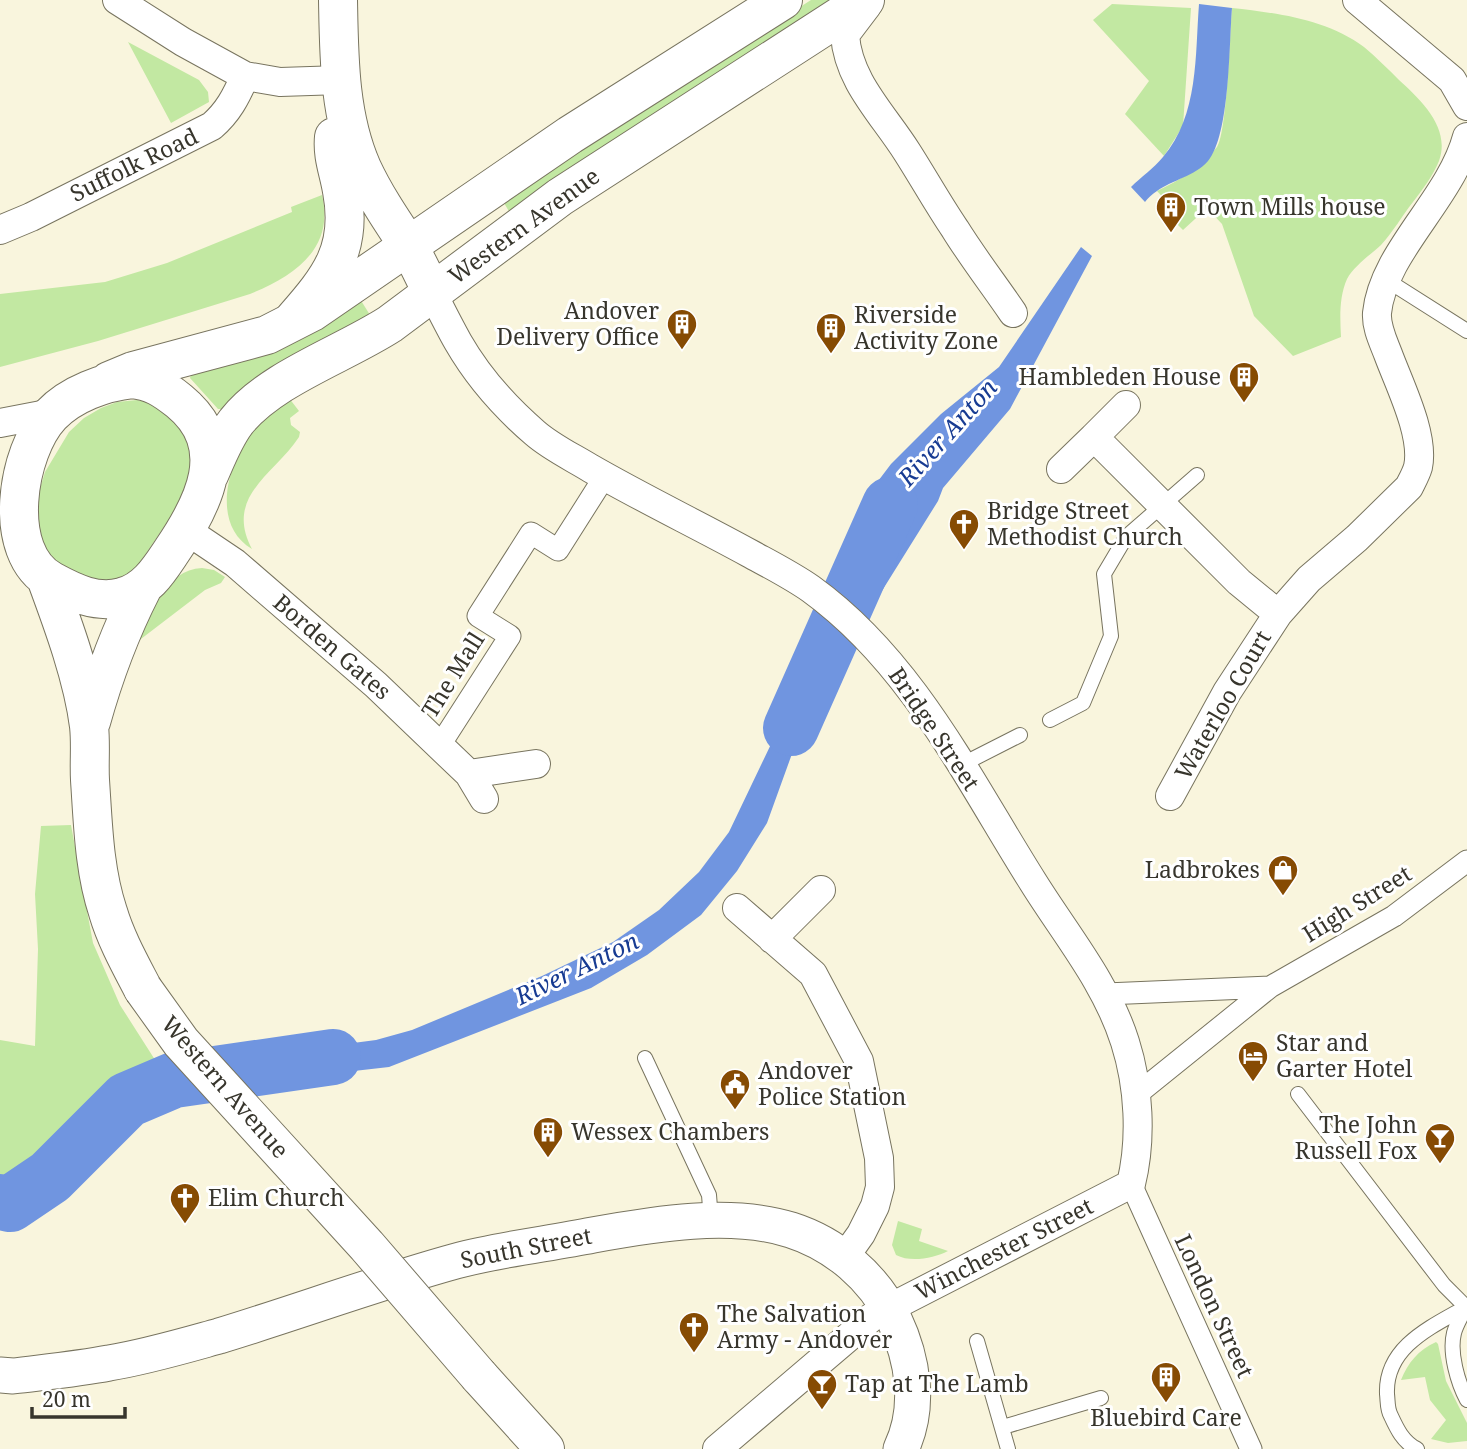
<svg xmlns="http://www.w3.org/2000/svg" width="1467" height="1449" viewBox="0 0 1467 1449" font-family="'Noto Serif',serif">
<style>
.green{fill:#c2e8a2}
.water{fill:#7095e0}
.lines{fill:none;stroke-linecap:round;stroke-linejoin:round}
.river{stroke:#7095e0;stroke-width:56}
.service-casing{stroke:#78745f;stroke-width:16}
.pedestrian-casing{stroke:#78745f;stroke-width:23}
.minor-casing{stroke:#78745f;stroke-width:30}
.tertiary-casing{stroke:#78745f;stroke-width:37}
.secondary-casing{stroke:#78745f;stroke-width:40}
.primary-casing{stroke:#78745f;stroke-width:40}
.service{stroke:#fff;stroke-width:14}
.pedestrian{stroke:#fff;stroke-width:21}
.minor{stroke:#fff;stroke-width:28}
.tertiary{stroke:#fff;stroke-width:35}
.secondary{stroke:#fff;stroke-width:38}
.primary{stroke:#fff;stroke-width:38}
.primary-bridge-casing{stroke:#78745f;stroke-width:40;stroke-linecap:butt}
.primary-bridge{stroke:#fff;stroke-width:38}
.labels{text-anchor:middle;stroke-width:6;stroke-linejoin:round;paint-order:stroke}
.street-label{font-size:23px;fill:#37352c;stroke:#fff}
.poi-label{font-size:23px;fill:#37352c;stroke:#fff;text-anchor:start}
.water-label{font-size:24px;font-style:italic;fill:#173b92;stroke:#fff}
</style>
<rect width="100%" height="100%" fill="#f9f5dd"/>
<!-- green -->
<path class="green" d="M811,0H843L510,213L501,198Z
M1112,4L1191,8L1183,126L1164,156L1125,114L1149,81L1093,20Z
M1232,8C1277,13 1326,19 1364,47C1376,57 1388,69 1399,80C1421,100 1451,128 1439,161C1433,176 1422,190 1413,202C1402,216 1393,232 1381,245C1370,255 1354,266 1347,279C1339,297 1340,318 1341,337L1293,356L1254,316L1222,224L1207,208L1183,230L1166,213L1172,207L1157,191C1180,180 1200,168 1217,147C1227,133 1230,32 1232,8Z
M128,42L199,80L208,92L209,102L171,123Z
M322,195C335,249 294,276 250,294L98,341L0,367V294L105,282L167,263L292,212L291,207Z
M360,299L370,315L223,409H218L190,378L191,375Z
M289,398L299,411L290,418L291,425L300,432L299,437C274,475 224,496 252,549C210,524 228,463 252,431C261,418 278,408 289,398Z
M137,400L150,402L178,421L195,454L186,494L137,567L124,577L109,581L93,582L55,561L46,549L39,535L38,495L45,472L69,432L84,418L101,408L117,402Z
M202,568L214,570L225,577L221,583L205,590L137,642C151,613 165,570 202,568Z
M71,825L93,943L120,1005L180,1099L113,1140L68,1191L0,1210V1040L35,1046L38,949L35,894L41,826Z
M898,1221L922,1229L919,1241L948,1251C934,1258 911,1263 896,1255L892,1245Z
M1436,1342L1438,1344L1446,1381L1467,1423V1441L1448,1443L1431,1439L1446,1420L1430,1400L1425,1377L1401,1380C1408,1363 1418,1350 1436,1342Z"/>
<!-- water -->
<path class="water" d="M1199,4L1232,8C1229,45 1230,135 1208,161C1195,176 1172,180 1157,191C1152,194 1148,198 1145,202L1131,187C1141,177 1154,168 1163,157C1199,115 1195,55 1199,4Z
M1081,247L1092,256L1010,409L943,488L938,501L880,594L857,570L863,501L891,464L941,414L999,367Z
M815,652L840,672L793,751L767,823L737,871L701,915L647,955L591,988L389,1067L266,1081L246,1057L376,1040L412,1030L542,976L613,942L659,910L699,872L729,832Z
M148,1068L177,1107L130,1125L101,1148L77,1176L37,1207L0,1215V1192L19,1186L90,1121L115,1092Z"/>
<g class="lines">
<!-- river -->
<path class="river" d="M791,728L890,505
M0,1202L10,1204L50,1177L127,1100L174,1080L333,1057"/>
<!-- service casing -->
<g class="service-casing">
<path id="service" d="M1385,279L1467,331
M1050,720L1083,703L1111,636L1104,574L1126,537L1197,475
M961,765L1020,735
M645,1058L709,1195L711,1220
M1298,1094L1444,1285L1466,1307C1431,1327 1385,1347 1387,1394C1388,1402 1387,1409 1391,1416C1397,1429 1403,1442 1417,1449
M1466,1307C1462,1315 1456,1325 1454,1333C1449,1353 1458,1383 1467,1400
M977,1341L1008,1449
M1003,1427L1101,1398"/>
</g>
<!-- pedestrian casing -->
<g class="pedestrian-casing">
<path id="pedestrian" d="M440,745L510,636L478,616L531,533L558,550L605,476
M1106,994L1270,987
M1136,1095L1270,987L1394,916L1467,861
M1131,1184L1251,1449"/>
</g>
<!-- minor casing -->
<g class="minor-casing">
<path id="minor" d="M117,0L183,42L245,76L280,82L341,80
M1357,0L1452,80L1467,106
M867,6L845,35C848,81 883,114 907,152C923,177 938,204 955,229C973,258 994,285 1013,313
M0,230L31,217L212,126C228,112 236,97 245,76
M433,294C441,310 449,326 458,342C477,375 506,408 535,433C551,447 572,457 590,468C642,498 696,524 749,553C769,564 791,575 811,589C912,662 968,779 1033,882C1066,935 1106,982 1125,1042C1139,1086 1142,1139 1131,1184L872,1317L717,1449
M0,423L52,413
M1094,437L1126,405
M1061,469L1094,437L1239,582L1278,614
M186,530L235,563L376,685L469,774L484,799
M469,774L536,764
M1170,796L1227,692L1278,614L1309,579L1357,538L1409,487C1412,481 1416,474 1418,467C1425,435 1399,384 1388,354C1383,341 1376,327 1377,313C1383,252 1450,200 1467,137
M737,908L813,974L859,1061L879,1158L880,1187L875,1206L861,1234L844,1258
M772,939L821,890"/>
</g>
<!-- tertiary casing -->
<g class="tertiary-casing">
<path id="tertiary" d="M0,1375L13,1376C45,1372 78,1369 109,1363C146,1357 183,1346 219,1336C298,1312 376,1283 456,1261C500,1249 548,1244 593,1235C654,1224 731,1211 791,1230C835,1244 874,1277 894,1319C913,1359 921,1407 901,1449"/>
</g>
<!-- secondary casing -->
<g class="secondary-casing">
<path id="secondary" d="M338,0C339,56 339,116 362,168C374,194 390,218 406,242C416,258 424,277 433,294
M294,319C330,278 353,249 342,191C339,172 332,157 334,137"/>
</g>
<!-- primary casing -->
<g class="primary-casing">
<path id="primary" d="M132,379C152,381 164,389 179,401C234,446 204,504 171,552C159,570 146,591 122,597C97,604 74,593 52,581C0,553 17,451 51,415C71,394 104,382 132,379Z
M109,381L133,371L267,335L312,312L570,135L783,0
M209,475C217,457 224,438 236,422C271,378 342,355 390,324L560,197L865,0
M46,578C63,624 83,678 89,726C91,744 89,762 90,780C93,824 94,870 108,912C116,939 130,964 143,989
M91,722C104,675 120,632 142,589
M479,1376L545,1449"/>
</g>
<!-- service -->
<use href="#service" class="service"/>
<!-- pedestrian -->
<use href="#pedestrian" class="pedestrian"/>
<!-- minor -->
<use href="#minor" class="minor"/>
<!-- tertiary -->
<use href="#tertiary" class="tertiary"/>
<!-- secondary -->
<use href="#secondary" class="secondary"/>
<!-- primary -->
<use href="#primary" class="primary"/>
<!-- primary-bridge casing -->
<g class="primary-bridge-casing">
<path id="primary-bridge" d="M143,989L181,1042L367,1246L479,1376"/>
</g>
<!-- primary-bridge -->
<use href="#primary-bridge" class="primary-bridge"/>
</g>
<!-- icons -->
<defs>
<g id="building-pin" transform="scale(1.575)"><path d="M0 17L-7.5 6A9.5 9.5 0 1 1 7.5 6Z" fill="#864b03" stroke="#fff"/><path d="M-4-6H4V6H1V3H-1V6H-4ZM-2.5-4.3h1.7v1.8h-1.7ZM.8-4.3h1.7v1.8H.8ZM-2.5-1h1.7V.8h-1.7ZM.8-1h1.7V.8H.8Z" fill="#fff"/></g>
<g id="church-pin" transform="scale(1.575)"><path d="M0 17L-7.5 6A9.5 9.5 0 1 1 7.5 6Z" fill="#864b03" stroke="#fff"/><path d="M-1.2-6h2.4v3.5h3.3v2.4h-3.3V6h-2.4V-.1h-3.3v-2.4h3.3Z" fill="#fff"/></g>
<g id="shop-pin" transform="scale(1.575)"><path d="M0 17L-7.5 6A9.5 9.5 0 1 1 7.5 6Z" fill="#864b03" stroke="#fff"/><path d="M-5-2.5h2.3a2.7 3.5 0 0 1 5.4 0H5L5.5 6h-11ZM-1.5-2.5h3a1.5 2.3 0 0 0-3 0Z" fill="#fff"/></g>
<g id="hotel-pin" transform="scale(1.575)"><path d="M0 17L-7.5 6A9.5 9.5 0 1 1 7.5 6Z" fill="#864b03" stroke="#fff"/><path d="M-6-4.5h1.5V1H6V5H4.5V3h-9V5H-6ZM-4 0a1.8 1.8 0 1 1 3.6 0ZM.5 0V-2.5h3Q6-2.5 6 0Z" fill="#fff"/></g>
<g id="civic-pin" transform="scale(1.575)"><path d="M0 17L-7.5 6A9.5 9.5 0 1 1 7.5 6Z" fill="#864b03" stroke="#fff"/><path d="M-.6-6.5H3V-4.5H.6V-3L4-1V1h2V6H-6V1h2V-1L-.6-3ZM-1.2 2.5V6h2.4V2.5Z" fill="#fff"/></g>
<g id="bar-pin" transform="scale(1.575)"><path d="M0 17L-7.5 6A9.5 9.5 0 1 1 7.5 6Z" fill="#864b03" stroke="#fff"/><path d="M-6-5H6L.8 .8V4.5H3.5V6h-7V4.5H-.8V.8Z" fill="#fff"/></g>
</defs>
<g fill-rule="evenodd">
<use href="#building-pin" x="1171" y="207"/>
<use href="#building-pin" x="682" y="324"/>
<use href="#building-pin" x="831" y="328"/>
<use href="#building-pin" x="1244" y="377"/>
<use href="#church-pin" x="964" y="524"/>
<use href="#shop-pin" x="1283" y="870"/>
<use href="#hotel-pin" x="1253" y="1056"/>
<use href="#civic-pin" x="735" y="1084"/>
<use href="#building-pin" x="548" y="1132"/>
<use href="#bar-pin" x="1440" y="1138"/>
<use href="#church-pin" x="185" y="1198"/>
<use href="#church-pin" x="694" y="1327"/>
<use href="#building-pin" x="1166" y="1377"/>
<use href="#bar-pin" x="822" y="1384"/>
</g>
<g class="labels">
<!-- street labels -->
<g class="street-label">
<text transform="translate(134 165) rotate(-26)" y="8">Suffolk Road</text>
<text transform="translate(524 226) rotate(-36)" y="8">Western Avenue</text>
<text transform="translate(332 647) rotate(41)" y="8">Borden Gates</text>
<text transform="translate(453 675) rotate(-58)" y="8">The Mall</text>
<text transform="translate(1223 705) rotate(-60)" y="8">Waterloo Court</text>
<text transform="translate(934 729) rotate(56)" y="8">Bridge Street</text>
<text transform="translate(1357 904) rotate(-32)" y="8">High Street</text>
<text transform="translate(225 1087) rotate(49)" y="8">Western Avenue</text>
<text transform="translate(526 1248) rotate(-11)" y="8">South Street</text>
<text transform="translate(1004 1249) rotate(-27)" y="8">Winchester Street</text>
<text transform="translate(1214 1306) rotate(65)" y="8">London Street</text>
</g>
<!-- poi labels -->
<g class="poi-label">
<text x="1194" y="215">Town Mills house</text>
<text x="659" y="319" text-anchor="end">Andover<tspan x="659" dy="26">Delivery Office</tspan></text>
<text x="854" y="323">Riverside<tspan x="854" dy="26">Activity Zone</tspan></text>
<text x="1221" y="385" text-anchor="end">Hambleden House</text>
<text x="987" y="519">Bridge Street<tspan x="987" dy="26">Methodist Church</tspan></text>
<text x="1260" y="878" text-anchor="end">Ladbrokes</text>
<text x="1276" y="1051">Star and<tspan x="1276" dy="26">Garter Hotel</tspan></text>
<text x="758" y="1079">Andover<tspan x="758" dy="26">Police Station</tspan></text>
<text x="1417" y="1133" text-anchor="end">The John<tspan x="1417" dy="26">Russell Fox</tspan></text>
<text x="571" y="1140">Wessex Chambers</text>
<text x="208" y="1206">Elim Church</text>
<text x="717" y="1322">The Salvation<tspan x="717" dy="26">Army - Andover</tspan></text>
<text x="845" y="1392">Tap at The Lamb</text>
<text x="1166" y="1426" text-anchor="middle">Bluebird Care</text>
</g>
<!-- water labels -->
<g class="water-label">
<text transform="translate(948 433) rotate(-48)" y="8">River Anton</text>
<text transform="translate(577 969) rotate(-26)" y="8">River Anton</text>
</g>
</g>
<!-- scale -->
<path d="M32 1407v10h93v-10" fill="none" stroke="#37352c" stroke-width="3.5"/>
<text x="42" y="1407" font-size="21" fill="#37352c" stroke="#ffffff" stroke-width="5" paint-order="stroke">20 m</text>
</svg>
